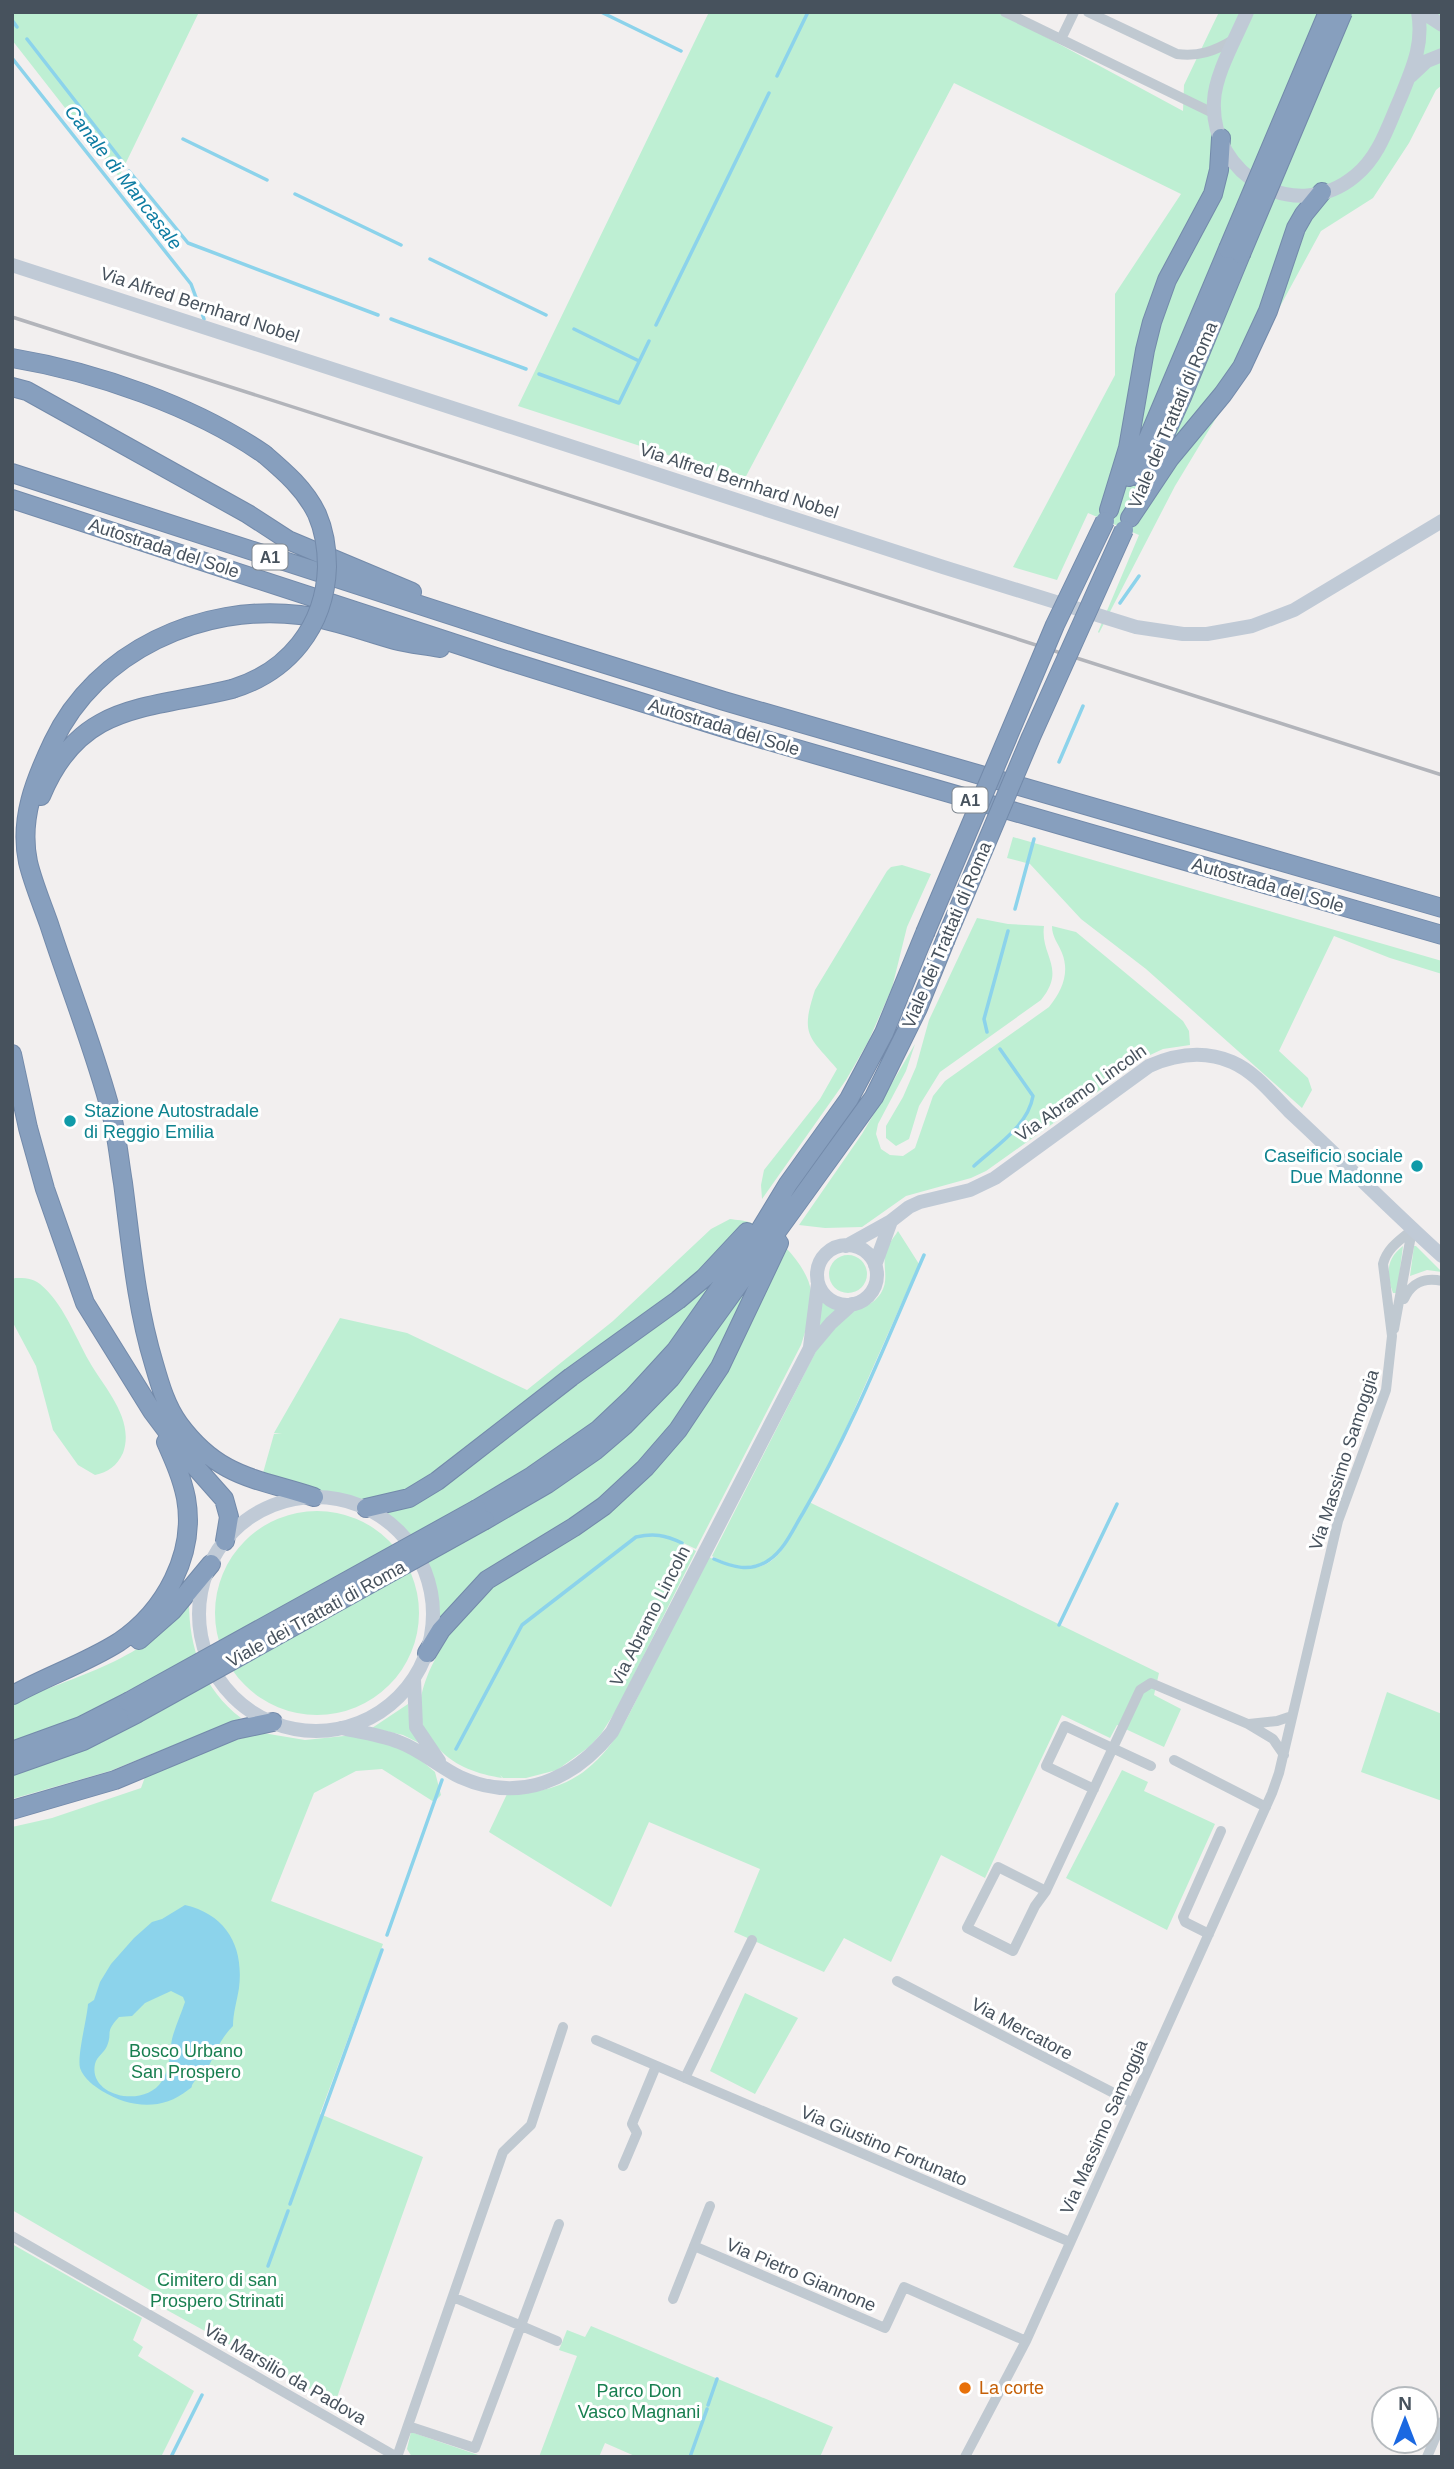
<svg xmlns="http://www.w3.org/2000/svg" width="1454" height="2469" viewBox="0 0 1454 2469" font-family="Arial,sans-serif">
<style>
.green{fill:#beefd3}
.water{fill:#8cd3eb;fill-rule:evenodd}
.lines{fill:none;stroke-linecap:round;stroke-linejoin:round}
.stream{stroke:#8cd3eb;stroke-width:3.5}
.highway-casing{stroke:#738aaa;stroke-width:20}
.street{stroke:#c0c9d1;stroke-width:10}
.secondary{stroke:#c0cad6;stroke-width:14}
.highway{stroke:#879fbe;stroke-width:18}
.rail{stroke:#b2b4ba;stroke-width:3.5}
.highway-bridge-casing{stroke:#738aaa;stroke-width:20;stroke-linecap:butt}
.highway-bridge{stroke:#879fbe;stroke-width:18}
.culture-dot{fill:#0f9aa8;stroke:#fff;stroke-width:2.5}
.food-dot{fill:#e8710a;stroke:#fff;stroke-width:2.5}
.labels{text-anchor:middle;stroke-width:6;stroke-linejoin:round;paint-order:stroke}
.shield{fill:#fff;stroke:#7e868e;stroke-width:2}
.shield-label{font-size:16px;font-weight:bold;fill:#47525d}
.street-label{font-size:18px;fill:#47525d;stroke:#fff}
.culture-label{font-size:18px;fill:#0d838f;stroke:#fff;text-anchor:start}
.park-label{font-size:18px;fill:#187f50;stroke:#fff}
.food-label{font-size:18px;fill:#c56008;stroke:#fff;text-anchor:start}
.water-label{font-size:19px;font-style:italic;fill:#0d7ca2;stroke:#fff}
</style>
<rect width="100%" height="100%" fill="#f2efef"/>
<!-- green -->
<path class="green" d="M12,12H199L119,177L12,40Z
M709,12H1000L1183,111L1184,85L1219,12H1442V85L1436,90L1409,143L1373,198L1321,231L1250,362L1175,486L1099,633L1098,632L1139,535L1088,513L1057,580L1013,567L1115,375V294L1181,194L954,83L744,480L518,406Z
M1013,837L1442,961V974L1390,958L1334,936L1279,1051L1308,1078L1312,1090L1302,1108L1146,969L1081,919L1030,864L1007,858Z
M902,865L931,874L907,927L892,988L868,1042L846,1080L762,1199L761,1185L764,1170L820,1099L837,1069C809,1036 800,1036 815,990L887,871L891,867Z
M977,918L1008,924L1044,926C1040,956 1067,968 1041,1000L940,1072L919,1106L909,1139L896,1146L886,1138V1126L903,1097L916,1067L929,1020Z
M1052,926L1076,932L1134,980L1183,1021L1189,1031L1190,1045L1163,1049L1148,1056L986,1171L971,1178L906,1196L862,1227L825,1228L799,1225L862,1134L915,1044L906,1071L878,1124L876,1134L881,1149L890,1155L903,1156L915,1148L933,1096L945,1081L1049,1007C1062,991 1070,973 1062,953C1058,943 1052,937 1052,926Z
M730,1219C736,1220 745,1220 751,1223C774,1231 809,1267 811,1292C812,1311 807,1327 801,1345L696,1549L666,1535L696,1551L617,1709L601,1734L589,1747L557,1770L526,1778H503L500,1775L502,1778C478,1774 456,1767 439,1749C433,1742 424,1732 422,1722C409,1675 473,1603 500,1568L437,1627C437,1570 414,1521 356,1500C342,1495 328,1496 314,1493C296,1490 278,1484 261,1480L274,1434L282,1433H274L340,1318L407,1333L527,1390L613,1321L711,1229Z
M898,1231L919,1264L830,1464L809,1502L1159,1673L1154,1695L1181,1709L1164,1747L1117,1725L1110,1738L1062,1715L985,1878L941,1855L891,1962L844,1938L824,1972L734,1932L760,1869L649,1822L611,1907L489,1832L507,1794C536,1793 564,1788 587,1769C618,1745 633,1706 650,1671C670,1633 689,1595 709,1557C751,1578 776,1571 795,1527C789,1534 785,1544 779,1550C759,1572 736,1569 712,1556L816,1351C826,1337 838,1319 854,1311C866,1304 871,1307 881,1293C889,1280 883,1268 885,1255C886,1246 893,1239 898,1231Z
M1403,1246L1397,1293H1393C1386,1274 1386,1259 1403,1246Z
M1414,1246H1416L1442,1272L1427,1270L1410,1276Z
M829 1274a19 19 0 1 1 38 0a19 19 0 1 1-38 0Z
M15,1278C25,1278 32,1278 40,1284C63,1303 75,1336 89,1361C105,1389 135,1419 123,1453C117,1466 108,1472 95,1475L78,1465L53,1430L36,1366L12,1321V1280Z
M821,1296L829,1303L841,1308L815,1337Z
M215 1613a102 102 0 1 1 204 0a102 102 0 1 1-204 0Z
M189,1602C189,1648 203,1689 241,1718L110,1771L12,1799V1772L146,1699L133,1688L82,1716L12,1743V1702C72,1678 151,1658 189,1602Z
M1387,1692L1442,1714V1801L1361,1772Z
M408,1704L410,1728L421,1744L403,1735L372,1728Z
M263,1733L305,1740L344,1736H370L412,1753L435,1772L441,1795L434,1802L382,1769L356,1771L314,1793L271,1901L383,1944L320,2114L423,2157L335,2403L156,2304L160,2296L12,2210V1827L52,1818L141,1788L145,1777L219,1744Z
M1122,1770L1148,1782L1144,1791L1215,1824L1167,1930L1066,1878Z
M745,1993L798,2018L755,2094L710,2071Z
M12,2244L142,2318L133,2340L143,2347L138,2356L194,2391L161,2457H12Z
M591,2326L833,2427L820,2457H637L605,2443L599,2457H539L577,2356L559,2350L567,2330L585,2337Z
M411,2432L484,2457H412L407,2449Z"/>
<!-- water -->
<path class="water" d="M185,1905C227,1915 244,1947 239,1988C237,2001 233,2013 233,2026C218,2041 216,2054 206,2071C203,2076 197,2077 194,2082C189,2089 195,2085 188,2090C162,2111 130,2108 102,2091C94,2086 84,2079 80,2068C77,2055 87,2019 88,2004L94,2000L100,1982L111,1964L134,1938L152,1922L162,1919ZM171,1991L183,1997L185,2002C181,2014 175,2027 172,2039C169,2053 171,2067 162,2081C144,2109 88,2096 95,2064C97,2056 104,2053 107,2046C113,2032 104,2033 119,2017L132,2016L145,2003Z"/>
<g class="lines">
<!-- stream -->
<path class="stream" d="M601,12L681,51
M12,20L17,27
M27,39L122,161
M12,58L191,284L204,319
M777,76L808,12
M183,139L267,180
M129,171L188,243L378,315
M295,194L401,245
M430,259L546,315
M391,319L526,369
M656,325L769,93
M574,329L639,361
M539,374L619,403L649,341
M1120,603L1139,576
M1059,762L1083,706
M1015,909L1034,839
M987,1032L984,1019L1008,931
M974,1166C996,1146 1028,1126 1033,1096L1000,1049
M714,1559C732,1567 751,1573 769,1560C785,1549 793,1529 803,1513C851,1431 886,1342 924,1255
M1059,1625L1117,1504
M456,1749L522,1625L636,1537C654,1533 665,1535 682,1543
M387,1935L442,1780
M290,2204L382,1950
M268,2266L288,2211
M708,2405L717,2379
M171,2457L202,2395
M690,2457L707,2409"/>
<!-- highway casing -->
<g class="highway-casing">
<path id="highway" d="M12,358C96,372 194,406 264,454
M12,387L27,391L248,514L288,540L412,592
M12,473L528,640L724,701L1442,908
M1129,477L1147,441L1228,249
M1144,481L1182,397L1241,254
M12,499L499,658L724,728L1442,935
M1109,510L1128,448L1145,350L1152,322L1167,280L1213,194L1219,170L1221,138
M1130,518L1170,458L1223,394L1242,367L1268,311L1296,228L1304,214L1322,192
M41,796C80,701 147,710 232,689
M12,1054L28,1128L45,1189L85,1303L152,1411L185,1455L224,1499L229,1517L225,1541
M314,1497C256,1478 219,1478 179,1424C166,1406 160,1385 154,1364C136,1305 131,1244 123,1183C119,1159 117,1135 111,1112C94,1048 69,986 49,924C42,904 33,883 28,862C19,819 35,780 53,742C96,651 202,603 300,615C332,619 363,631 395,640C410,644 425,645 440,648
M366,1508L409,1498L437,1481L571,1377L678,1300L704,1278L747,1232
M477,1509L532,1476L598,1430L633,1397L676,1350L757,1235L788,1184L849,1099L884,1033L925,933
M485,1520L547,1484L596,1450L624,1426L671,1378L874,1097L918,1008L945,941
M139,1640L172,1611L211,1564
M427,1653L441,1630L487,1580L574,1527L604,1506L645,1468L678,1430L720,1367L779,1243
M13,1695C47,1676 86,1663 119,1642C165,1611 196,1554 186,1498C182,1478 174,1460 166,1442
M12,1751L81,1726L128,1702
M12,1766L83,1741L136,1714
M12,1810L115,1780L235,1730L273,1722"/>
</g>
<!-- street -->
<path class="street" d="M1005,12L1215,114
M1088,12L1177,54C1198,57 1215,51 1233,40
M1061,39L1074,12
M1404,1299C1411,1283 1425,1277 1442,1281
M1394,1329L1412,1230
M1249,1724L1277,1721L1292,1716
M1174,1760L1266,1807
M1094,1789L1046,1766L1065,1726L1151,1766
M1046,1891L1035,1906L1013,1951L967,1928L998,1867L1046,1891L1140,1690L1151,1683L1248,1724L1273,1739L1284,1755
M1209,1934L1185,1922L1183,1917L1221,1831
M897,1981L1133,2103
M596,2040L1070,2242
M685,2078L752,1940
M623,2166L637,2133L632,2124L656,2066
M12,2236L397,2457
M694,2246L885,2328L904,2287L1026,2341
M453,2297L557,2341
M673,2299L710,2206
M408,2426L475,2448L559,2224
M397,2457L503,2152L531,2125L563,2027
M965,2457L1026,2341L1272,1793L1279,1773L1338,1521L1386,1390L1392,1336L1383,1264C1387,1248 1400,1240 1412,1230
M1427,2457L1442,2422"/>
<!-- secondary -->
<path class="secondary" d="M1247,12C1236,38 1215,74 1214,101C1210,176 1296,225 1355,176C1379,157 1388,126 1400,99C1412,69 1424,45 1418,12
M1422,12L1442,25
M1411,76L1427,61L1442,55
M12,265L943,567L1136,627L1183,634H1207L1252,626L1294,610L1442,521
M817 1275a30 30 0 1 1 60 0a30 30 0 1 1-60 0Z
M846,1246L891,1221L909,1207L920,1202L970,1190L995,1178L1149,1066C1176,1054 1204,1050 1232,1062C1255,1072 1272,1094 1289,1111C1341,1159 1390,1209 1442,1256
M875,1265L891,1221
M810,1347L818,1284
M199 1614a117 117 0 1 1 234 0a117 117 0 1 1-234 0Z
M414,1679L416,1727L439,1761
M341,1728C360,1732 381,1735 399,1742C421,1750 439,1767 460,1777C520,1804 573,1780 612,1732L810,1348L831,1323L852,1304"/>
<!-- highway -->
<use href="#highway" class="highway"/>
<!-- rail -->
<path class="rail" d="M12,317C490,467 964,625 1442,775"/>
<!-- highway-bridge casing -->
<g class="highway-bridge-casing">
<path id="highway-bridge" d="M1228,249L1328,12
M1241,254L1343,12
M232,689C288,672 325,627 327,567C327,549 324,530 317,514C305,489 285,472 264,454
M925,933L1055,625L1105,521
M945,941L1031,737L1124,530
M128,1702L477,1509
M136,1714L485,1520"/>
</g>
<!-- highway-bridge -->
<use href="#highway-bridge" class="highway-bridge"/>
</g>
<!-- markers -->
<g class="culture-dot">
<circle cx="70" cy="1121" r="7"/>
<circle cx="1417" cy="1166" r="7"/>
</g>
<circle class="food-dot" cx="965" cy="2388" r="7"/>
<g class="labels">
<!-- shield labels -->
<g class="shield">
<rect x="252.5" y="544.5" width="35" height="25" rx="5"/>
<rect x="952.5" y="787.5" width="35" height="25" rx="5"/>
</g>
<g class="shield-label">
<text x="270" y="563">A1</text>
<text x="970" y="806">A1</text>
</g>
<!-- street labels -->
<g class="street-label">
<text transform="translate(200 305) rotate(18)" y="6">Via Alfred Bernhard Nobel</text>
<text transform="translate(1173 415) rotate(-67)" y="6">Viale dei Trattati di Roma</text>
<text transform="translate(739 481) rotate(18)" y="6">Via Alfred Bernhard Nobel</text>
<text transform="translate(164 548) rotate(18)" y="6">Autostrada del Sole</text>
<text transform="translate(724 727) rotate(17)" y="6">Autostrada del Sole</text>
<text transform="translate(1268 885) rotate(16)" y="6">Autostrada del Sole</text>
<text transform="translate(947 935) rotate(-67)" y="6">Viale dei Trattati di Roma</text>
<text transform="translate(1081 1093) rotate(-35)" y="6">Via Abramo Lincoln</text>
<text transform="translate(1344 1460) rotate(-72)" y="6">Via Massimo Samoggia</text>
<text transform="translate(316 1614) rotate(-29)" y="6">Viale dei Trattati di Roma</text>
<text transform="translate(650 1616) rotate(-63)" y="6">Via Abramo Lincoln</text>
<text transform="translate(1022 2029) rotate(28)" y="6">Via Mercatore</text>
<text transform="translate(1104 2127) rotate(-66)" y="6">Via Massimo Samoggia</text>
<text transform="translate(884 2146) rotate(23)" y="6">Via Giustino Fortunato</text>
<text transform="translate(801 2275) rotate(23)" y="6">Via Pietro Giannone</text>
<text transform="translate(285 2374) rotate(30)" y="6">Via Marsilio da Padova</text>
</g>
<!-- culture labels -->
<g class="culture-label">
<text x="84" y="1117">Stazione Autostradale<tspan x="84" dy="21">di Reggio Emilia</tspan></text>
<text x="1403" y="1162" text-anchor="end">Caseificio sociale<tspan x="1403" dy="21">Due Madonne</tspan></text>
</g>
<!-- park labels -->
<g class="park-label">
<text x="186" y="2057">Bosco Urbano<tspan x="186" dy="21">San Prospero</tspan></text>
<text x="217" y="2286">Cimitero di san<tspan x="217" dy="21">Prospero Strinati</tspan></text>
<text x="639" y="2397">Parco Don<tspan x="639" dy="21">Vasco Magnani</tspan></text>
</g>
<!-- food labels -->
<g class="food-label">
<text x="979" y="2394">La corte</text>
</g>
<!-- water labels -->
<g class="water-label">
<text transform="translate(124 177) rotate(52)" y="7">Canale di Mancasale</text>
</g>
</g>
<!-- border -->
<rect width="1454" height="2469" fill="none" stroke="#47525d" stroke-width="28"/>
<!-- north arrow -->
<g transform="translate(1405 2420)"><circle r="33" fill="#ffffff" stroke="#b5babe" stroke-width="2"/>
<path d="M0-5L12 26L0 18L-12 26Z" fill="#1a68e1"/>
<text y="-10" font-size="19" font-weight="bold" text-anchor="middle" fill="#47525d">N</text>
</g>
</svg>
